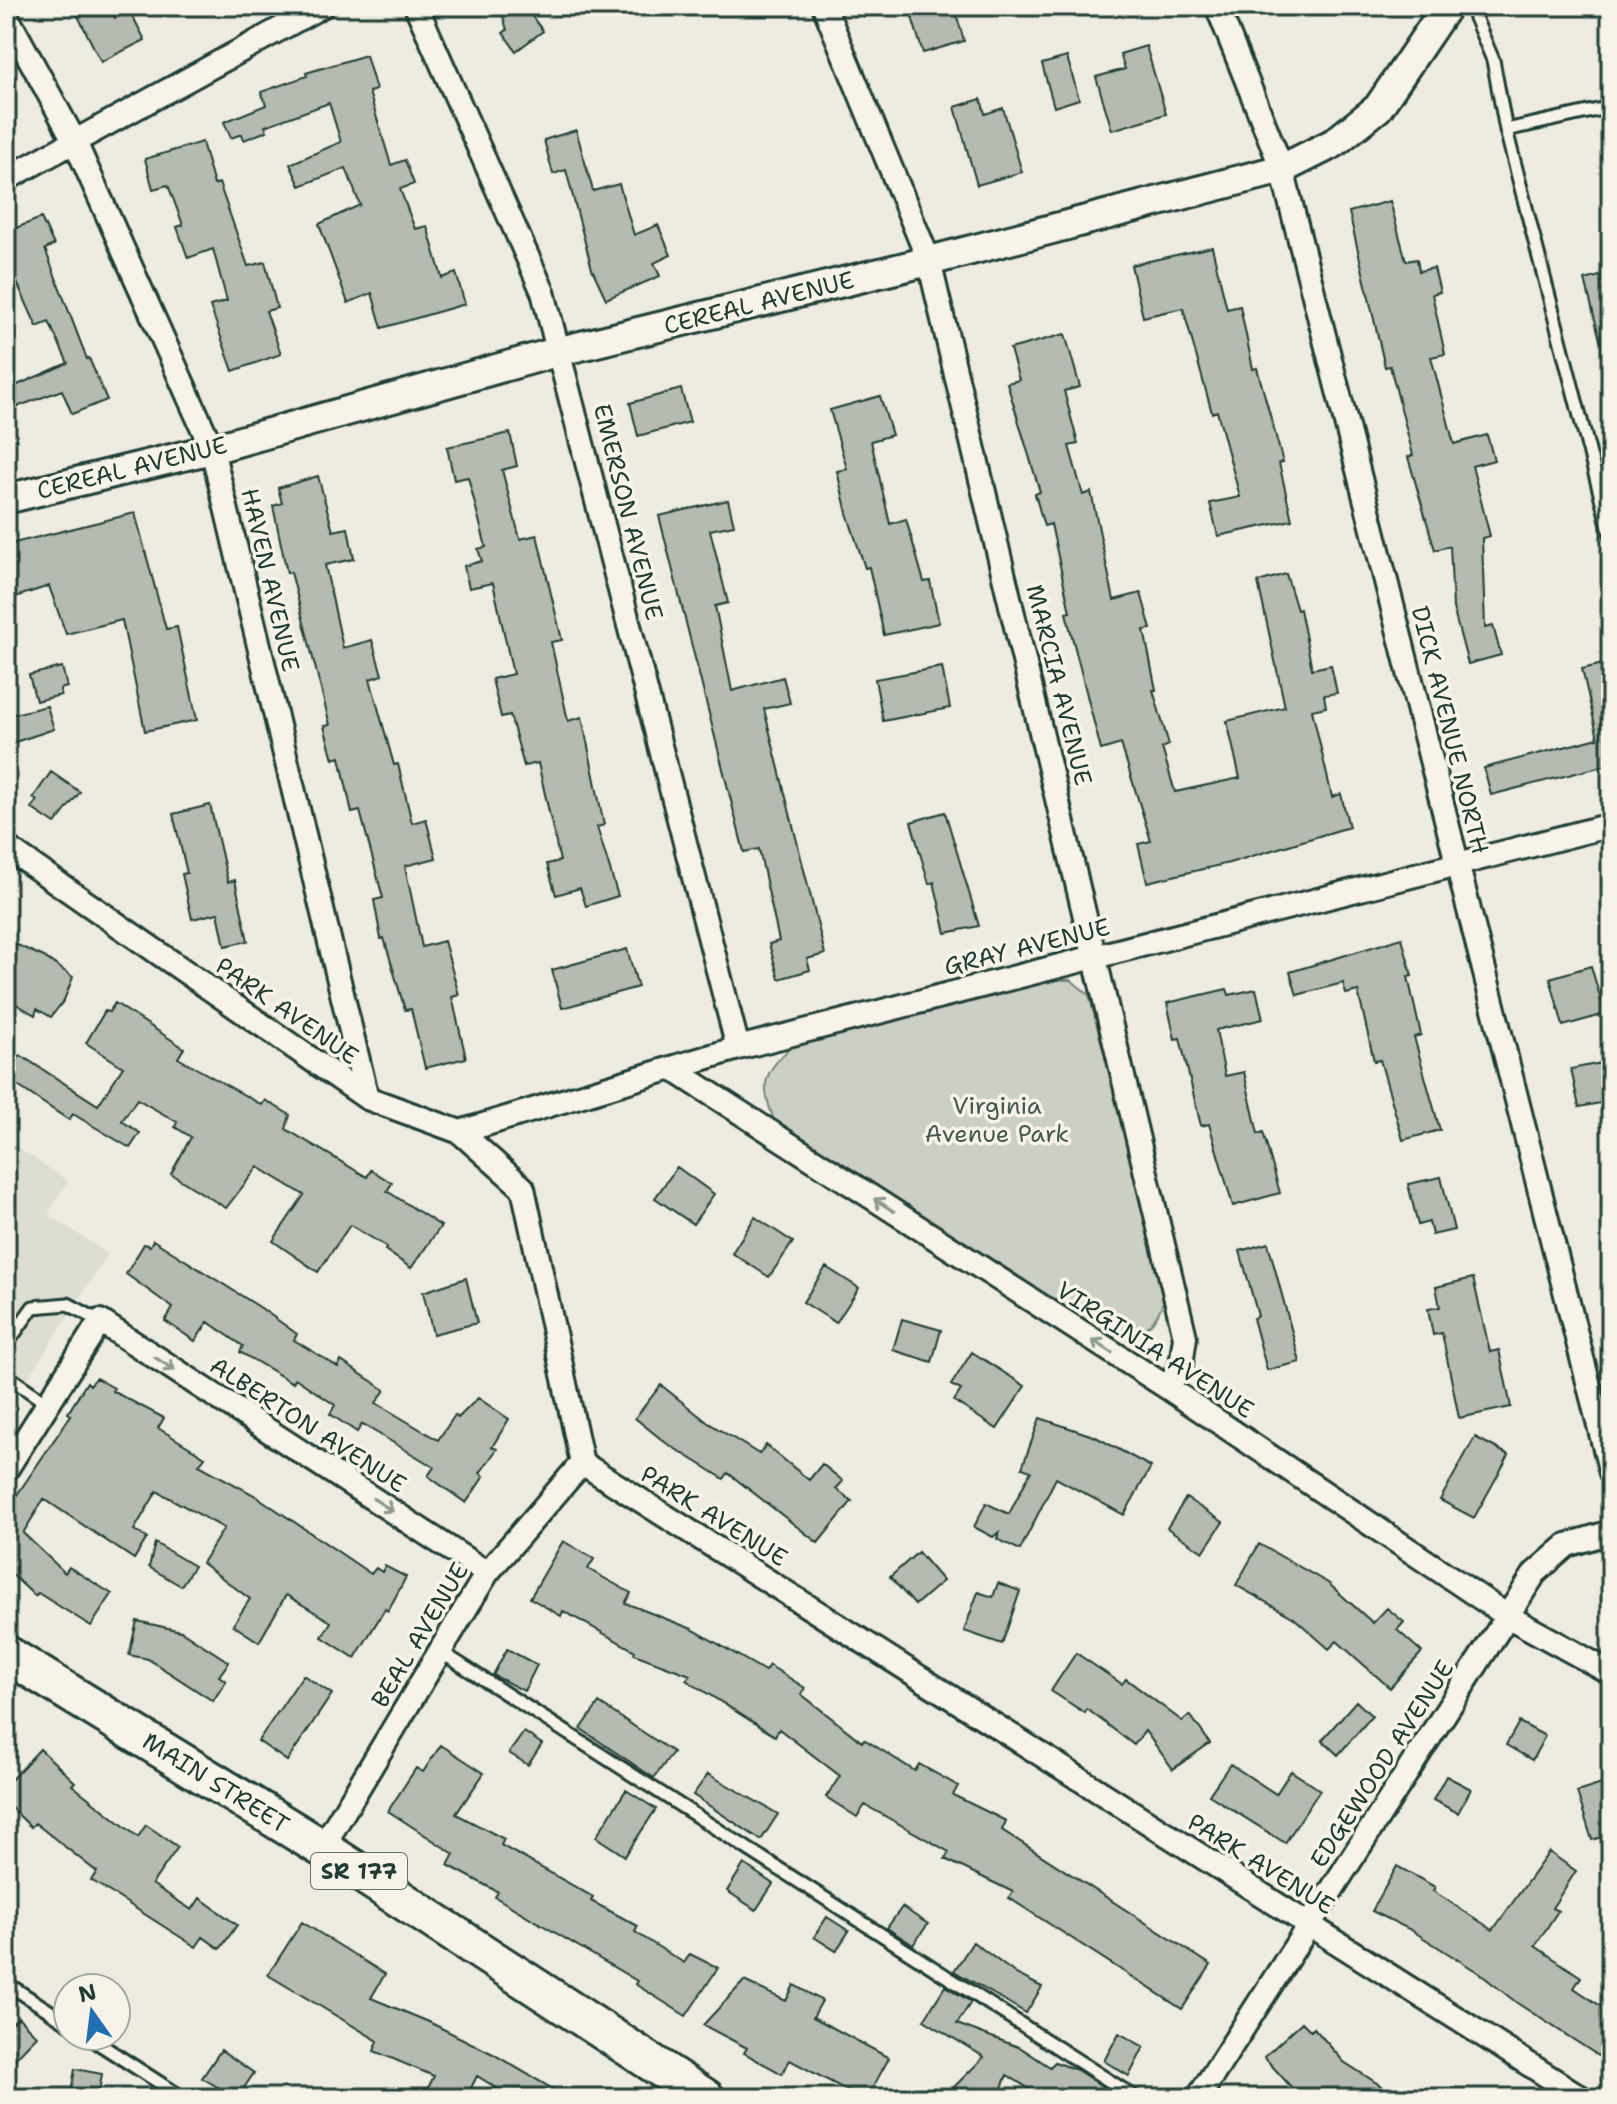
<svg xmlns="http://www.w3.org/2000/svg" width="1617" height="2104" viewBox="0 0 1617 2104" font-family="'Shantell Sans',sans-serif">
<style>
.built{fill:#ddddd2}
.green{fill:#cccfc4;stroke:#76867c;stroke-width:2}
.building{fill:#b5bbb0;stroke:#1f3d34;stroke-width:2}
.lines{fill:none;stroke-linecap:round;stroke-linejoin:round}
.service-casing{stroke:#1f3d34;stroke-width:17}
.minor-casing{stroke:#1f3d34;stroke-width:28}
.tertiary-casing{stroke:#1f3d34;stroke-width:34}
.primary-casing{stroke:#1f3d34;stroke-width:42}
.service{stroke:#f7f3e8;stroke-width:11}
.minor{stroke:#f7f3e8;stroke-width:22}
.tertiary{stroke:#f7f3e8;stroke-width:28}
.primary{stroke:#f7f3e8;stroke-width:36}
.oneway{stroke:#8b988e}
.labels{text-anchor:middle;stroke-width:7;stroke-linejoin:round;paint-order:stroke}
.shield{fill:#f7f3e8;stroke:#60746a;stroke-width:2}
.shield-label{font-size:22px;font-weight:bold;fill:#1f3d34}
.street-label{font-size:24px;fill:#1f3d34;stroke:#f7f3e8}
.park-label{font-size:24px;fill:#425a51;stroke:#f7f3e8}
</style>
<rect width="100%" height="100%" fill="#eeece1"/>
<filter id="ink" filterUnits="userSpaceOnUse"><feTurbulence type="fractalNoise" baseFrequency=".0125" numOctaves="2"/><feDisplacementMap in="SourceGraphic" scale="16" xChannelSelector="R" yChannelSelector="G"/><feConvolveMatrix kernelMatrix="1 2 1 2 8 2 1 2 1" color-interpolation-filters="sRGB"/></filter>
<g filter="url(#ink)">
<!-- built -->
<path class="built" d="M6,1140L68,1181L48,1214L108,1254L6,1412Z"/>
<!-- green -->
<path class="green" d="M1055,980H1071L1089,995L1167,1290C1155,1328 1149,1333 1109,1336L774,1120C760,1083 763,1074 791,1047Z"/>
<!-- building -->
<path class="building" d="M73,6H108L115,18L130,11L145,40L101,62Z
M500,6H524L543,31L516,51L503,33L507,30Z
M954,6L964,41L923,53L912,17Z
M1146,46L1166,114L1112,130L1096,77L1125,69L1120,54Z
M366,55L376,90L369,92L391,165L405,160L414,184L400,189L415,229L427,226L442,278L456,273L465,304L382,328L372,293L348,303L319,224L360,205L346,168L300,186L290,164L341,142L329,103L265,126L267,131L244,140L242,134L231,138L224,122L266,105L261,92L307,76L306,73Z
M1067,57L1079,99L1054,107L1042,64Z
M981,99L985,114L1003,108L1022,172L977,185L955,107Z
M576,130L593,191L619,184L634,235L658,225L671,255L654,263L660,276L606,299L592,269L566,170L553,174L544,140Z
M202,142L214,185L219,183L248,266L265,262L277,308L266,311L281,354L233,371L210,306L227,301L213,249L188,258L177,227L183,225L168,185L153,189L145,159Z
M1390,201L1406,261L1417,259L1419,271L1434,268L1440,292L1432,294L1445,354L1431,357L1454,444L1487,435L1494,460L1472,466L1490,536L1482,538L1485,628L1493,626L1501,655L1468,664L1453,608L1450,546L1435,550L1408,457L1413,455L1390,366L1385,367L1349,212Z
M41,218L54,245L45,249L87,359L89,358L107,400L72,414L62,390L6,411V390L68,363L49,322L37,327L6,258V232Z
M1212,247L1227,309L1240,306L1253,369L1257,368L1283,462L1279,463L1292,520L1218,536L1210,503L1240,497L1217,411L1212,413L1183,308L1143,317L1131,265Z
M1611,273V351L1603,352L1585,280Z
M1065,334L1080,387L1064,391L1078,444L1069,446L1083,495L1091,492L1114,600L1141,593L1151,629L1144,630L1156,690H1153L1169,745L1162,748L1175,792L1240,778L1227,721L1285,707L1258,582L1286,574L1297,610L1300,609L1312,669L1331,665L1337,693L1324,695L1326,707L1312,710L1332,797L1341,794L1349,827L1229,863L1147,882L1138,844L1151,841L1121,744L1101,750L1066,613L1070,612L1051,524L1044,526L1035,494L1040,492L1007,383L1019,380L1010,349Z
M681,389L690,422L638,436L630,403Z
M880,396L892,435L871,441L890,524L906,519L924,582L930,581L939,623L884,635L869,567L865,568L847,513L837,471L847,469L830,410Z
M510,433L517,466L502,470L520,539L537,535L562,640L551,642L568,721L582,717L604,825L597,827L618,896L586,906L580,888L556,895L547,864L560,861L538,763L524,766L510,715L501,717L492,679L513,674L493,583L469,588L464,566L482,561L478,549L486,547L468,477L454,480L447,447Z
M318,476L333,531L348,528L354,559L325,565L343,648L372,640L382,675L370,679L394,765L398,764L412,823L426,819L436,858L405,866L422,947L444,941L459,995L452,997L466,1058L425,1068L411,1009L405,1010L384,938L381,939L374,900L383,898L360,811L352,813L340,757L333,759L324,726L330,725L291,572L287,573L273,506L282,503L278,488Z
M728,500L734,525L710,530L728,603L715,606L732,691L783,677L790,703L764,709L825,954L807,959L810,970L779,979L769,944L779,941L759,849L744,852L659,516Z
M135,513L166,629L177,627L197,720L145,731L122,620L66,634L49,586L6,600V545Z
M1607,663L1611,680V764L1491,795L1484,768L1598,738L1582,669Z
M62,667L67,687L60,689L61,695L36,701L29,675Z
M942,667L950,708L883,721L875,679Z
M47,706L54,729L6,745V716Z
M51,772L80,792L55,824L31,808L37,801L33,798Z
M210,805L228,882L235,880L248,941L225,946L218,913L192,919L182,874L187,873L173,814Z
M945,812L979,926L946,933L934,882L929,884L911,822Z
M1402,938L1412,976L1408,977L1421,1035L1414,1037L1440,1130L1403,1140L1380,1060L1374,1061L1358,991L1346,994L1343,983L1297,995L1290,972Z
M6,940L44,957L73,977L64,1000L51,1017L37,1009L35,1015L6,998Z
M627,949L638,987L562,1008L552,970Z
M1591,966L1605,1014L1563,1026L1550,978Z
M1227,989L1229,995L1256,989L1263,1019L1216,1030L1225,1076L1244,1072L1258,1134L1263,1132L1280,1193L1233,1206L1209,1124L1201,1126L1180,1038L1175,1039L1167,1003Z
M115,1003L184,1048L178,1058L262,1105L265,1100L290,1115L286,1129L367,1177L371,1170L392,1183L387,1191L441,1226L411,1268L385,1250L387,1247L350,1225L318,1272L273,1241L304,1195L258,1167L226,1208L171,1174L191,1137L175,1127L177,1122L137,1099L122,1121L140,1133L130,1148L73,1114L69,1120L6,1078L20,1055L98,1105L123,1067L86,1043L105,1011L109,1012Z
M1611,1061V1101L1579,1107L1571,1069Z
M677,1167L714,1194L693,1224L655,1198Z
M1441,1177L1454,1230L1432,1235L1429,1222L1418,1225L1408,1184Z
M755,1217L793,1242L769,1277L732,1253Z
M153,1240L261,1308L297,1334L294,1340L338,1367L341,1361L385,1390L376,1403L438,1440L455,1415L458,1418L478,1398L509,1419L492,1447L497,1449L480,1473L484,1476L466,1503L428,1476L434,1467L362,1424L357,1432L330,1414L335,1405L295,1378L293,1383L240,1352L243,1346L208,1322L195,1341L165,1321L173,1308L126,1274L144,1244L150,1246Z
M1268,1243L1300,1362L1267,1370L1253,1318L1258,1316L1240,1251Z
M826,1267L859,1288L836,1323L803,1302Z
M466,1278L477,1323L433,1334L423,1292Z
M1473,1278L1490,1352L1499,1350L1511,1407L1459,1418L1442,1333L1433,1335L1428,1309L1440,1307L1436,1287Z
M902,1319L941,1330L932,1362L893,1350Z
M972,1352L1025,1386L997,1429L954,1401L961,1390L951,1385Z
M96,1378L114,1388L112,1391L164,1418L158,1428L205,1457L199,1465L256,1496L371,1574L376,1568L382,1572L385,1566L406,1577L388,1611L385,1609L355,1658L322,1637L331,1622L286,1595L259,1642L233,1625L250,1599L202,1563L224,1528L157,1491L134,1530L147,1538L134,1559L44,1499L23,1533L65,1573L69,1567L112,1594L91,1626L38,1593L35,1596L6,1569V1511L71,1415L68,1413L87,1382L90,1385Z
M661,1385L707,1422L759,1454L766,1445L809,1480L822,1464L843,1481L836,1489L852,1501L818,1543L728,1473L724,1479L666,1443L635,1418Z
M1040,1418L1096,1437L1151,1467L1124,1515L1056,1478L1020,1550L997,1539L999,1532L993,1537L974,1527L986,1503L1009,1514L1031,1471L1022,1468Z
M1475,1437L1509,1455L1474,1518L1440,1500Z
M1186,1498L1223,1522L1203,1552L1167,1528Z
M563,1541L594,1559L588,1569L631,1593L625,1603L692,1629L765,1671L769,1665L805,1688L801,1694L862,1742L864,1739L915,1771L919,1764L958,1786L953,1795L1006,1821L1002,1830L1211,1965L1182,2009L1009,1898L1013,1892L945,1859L949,1852L865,1805L857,1817L826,1797L840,1776L779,1729L775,1736L686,1680L690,1675L634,1654L635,1651L563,1611L561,1616L530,1598Z
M155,1543L194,1566L181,1586L149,1567Z
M1259,1544L1328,1583L1373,1623L1387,1608L1404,1622L1397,1630L1422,1652L1390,1688L1337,1641L1329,1649L1294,1618L1236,1585Z
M918,1552L943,1581L915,1605L890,1577Z
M998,1583L1020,1591L1002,1644L964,1631L978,1592L993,1597Z
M137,1621L181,1631L229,1662L219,1676L226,1681L213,1701L148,1659L129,1655Z
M507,1649L537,1665L524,1691L493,1675Z
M1076,1653L1122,1684L1126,1679L1182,1721L1190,1715L1210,1743L1173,1769L1145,1731L1134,1745L1087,1709L1085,1713L1051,1691Z
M303,1675L332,1694L287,1761L258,1741Z
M1356,1701L1372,1716L1338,1755L1322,1740Z
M599,1703L673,1752L654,1778L581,1729Z
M1519,1722L1545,1736L1532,1760L1506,1745Z
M524,1732L542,1744L528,1765L509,1753Z
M441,1745L484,1773L456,1814L504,1839L501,1845L593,1897L591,1901L638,1926L635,1932L684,1963L690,1954L718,1968L686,2016L635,1984L637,1981L495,1897L498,1892L448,1865L454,1854L388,1811L416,1768L423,1772Z
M40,1749L75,1782L72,1785L138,1837L146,1825L178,1847L152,1884L192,1910L200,1898L237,1925L220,1949L203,1937L196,1947L91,1880L97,1872L35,1823L31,1827L6,1803V1785Z
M1230,1764L1276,1794L1291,1771L1320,1790L1285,1843L1209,1795Z
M708,1774L778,1814L761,1840L693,1795Z
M1446,1776L1471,1789L1458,1813L1433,1800Z
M1611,1781V1834L1592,1840L1577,1792Z
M626,1790L656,1809L625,1856L596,1837Z
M1549,1852L1576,1871L1552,1908L1558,1911L1535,1946L1581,1977L1574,1988L1611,2013V2064L1517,2003L1479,1973L1411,1930L1372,1911L1397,1866L1435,1887L1433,1891L1493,1930Z
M744,1864L773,1884L756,1910L727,1891Z
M902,1907L928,1924L913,1945L887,1928Z
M827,1917L849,1931L836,1951L814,1937Z
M302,1922L385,1974L371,1998L429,2022L493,2054L568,2098H513L477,2076L466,2098H443L427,2090L434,2076L374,2051L378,2041L268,1975Z
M973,1942L1016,1974L1042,1987L1026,2013L954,1971Z
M744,1981L786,2001L794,1985L822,2001L813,2017L889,2058L867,2098H861L790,2060L782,2074L744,2053L747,2048L703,2025Z
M945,1986L971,2002L957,2024L1021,2048L1050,2067L1055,2062L1077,2070L1120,2098H1044L1007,2075L998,2098H943L984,2057L924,2020Z
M18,2017L37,2036L6,2068V2029Z
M1302,2022L1311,2031L1314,2028L1344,2062L1400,2098H1301L1264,2057Z
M1119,2033L1144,2047L1129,2076L1104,2061Z
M221,2050L254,2073L237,2098L202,2078Z
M75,2069L102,2074L98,2098H70Z"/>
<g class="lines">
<!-- service casing -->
<g class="service-casing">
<path id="service" d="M1470,6L1493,60L1506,130L1611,536
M1506,130L1611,107
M6,1345L33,1307L68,1304L100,1321
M6,1375L48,1404
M441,1652L1136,2098
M6,1983L68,2023
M87,2036L183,2098"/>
</g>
<!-- minor casing -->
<g class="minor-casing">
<path id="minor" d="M416,6L543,292L738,1048
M824,6L929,261L1185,1337L1181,1365L1168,1388
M1217,6L1282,169L1611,1473
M6,15L75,142L212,449L367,1098
M6,179L322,6
M6,847L367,1098L460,1132L523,1188L582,1463L1582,2098
M671,1068L1168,1388L1509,1617L1611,1673
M460,1132L738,1048L1611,825
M6,1470L100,1321L487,1573
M322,1848L487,1573L582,1463
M1198,2098L1535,1573L1567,1545L1611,1532"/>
</g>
<!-- tertiary casing -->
<g class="tertiary-casing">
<path id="tertiary" d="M6,499L212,449L560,351L929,261L1282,169L1334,143L1378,108L1447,6"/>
</g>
<!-- primary casing -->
<g class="primary-casing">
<path id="primary" d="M6,1654L322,1848L706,2098"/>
</g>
<!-- service -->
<use href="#service" class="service"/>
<!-- minor -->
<use href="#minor" class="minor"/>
<!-- tertiary -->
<use href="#tertiary" class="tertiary"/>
<!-- primary -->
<use href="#primary" class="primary"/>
</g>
<!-- one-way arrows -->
<defs><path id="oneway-shaft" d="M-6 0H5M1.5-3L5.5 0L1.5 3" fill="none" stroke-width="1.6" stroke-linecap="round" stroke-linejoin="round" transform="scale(2)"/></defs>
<g class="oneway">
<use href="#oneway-shaft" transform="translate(884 1205) rotate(-147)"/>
<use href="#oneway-shaft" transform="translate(1102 1346) rotate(-147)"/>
<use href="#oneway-shaft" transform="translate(165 1364) rotate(33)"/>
<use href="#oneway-shaft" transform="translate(383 1505) rotate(33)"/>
</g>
</g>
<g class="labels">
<!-- shield labels -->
<rect class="shield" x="311" y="1853" width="96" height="36" rx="6"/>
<g class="shield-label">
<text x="359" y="1879">SR 177</text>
</g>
<!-- street labels -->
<g class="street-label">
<text transform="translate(759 303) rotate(-14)" y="8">CEREAL AVENUE</text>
<text transform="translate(132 468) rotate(-14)" y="8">CEREAL AVENUE</text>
<text transform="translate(628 512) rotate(76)" y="8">EMERSON AVENUE</text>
<text transform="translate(270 580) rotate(77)" y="8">HAVEN AVENUE</text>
<text transform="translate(1059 685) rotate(76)" y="8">MARCIA AVENUE</text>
<text transform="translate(1450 730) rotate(76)" y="8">DICK AVENUE NORTH</text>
<text transform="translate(1027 947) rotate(-14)" y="8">GRAY AVENUE</text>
<text transform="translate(287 1011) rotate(35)" y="8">PARK AVENUE</text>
<text transform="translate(1155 1350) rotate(33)" y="8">VIRGINIA AVENUE</text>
<text transform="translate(308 1425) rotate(33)" y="8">ALBERTON AVENUE</text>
<text transform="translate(714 1516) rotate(32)" y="8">PARK AVENUE</text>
<text transform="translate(420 1635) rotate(-59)" y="8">BEAL AVENUE</text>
<text transform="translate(1382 1764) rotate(-57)" y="8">EDGEWOOD AVENUE</text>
<text transform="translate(216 1783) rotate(32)" y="8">MAIN STREET</text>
<text transform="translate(1261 1864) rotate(32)" y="8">PARK AVENUE</text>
</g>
<!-- park labels -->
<g class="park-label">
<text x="997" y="1114">Virginia<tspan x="997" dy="28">Avenue Park</tspan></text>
</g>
</g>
<!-- margin -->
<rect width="1617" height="2104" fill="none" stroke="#f7f3e8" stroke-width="32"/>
<rect x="16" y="16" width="1585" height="2072" fill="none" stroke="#1f3d34" stroke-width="3" filter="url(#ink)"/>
<!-- north arrow -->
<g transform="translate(92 2012) rotate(346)"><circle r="38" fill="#f7f3e8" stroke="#a1aaa0" stroke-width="2"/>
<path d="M0-6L14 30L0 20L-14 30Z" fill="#1f6fb2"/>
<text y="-12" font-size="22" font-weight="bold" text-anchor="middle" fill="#1f3d34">N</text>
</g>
</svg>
